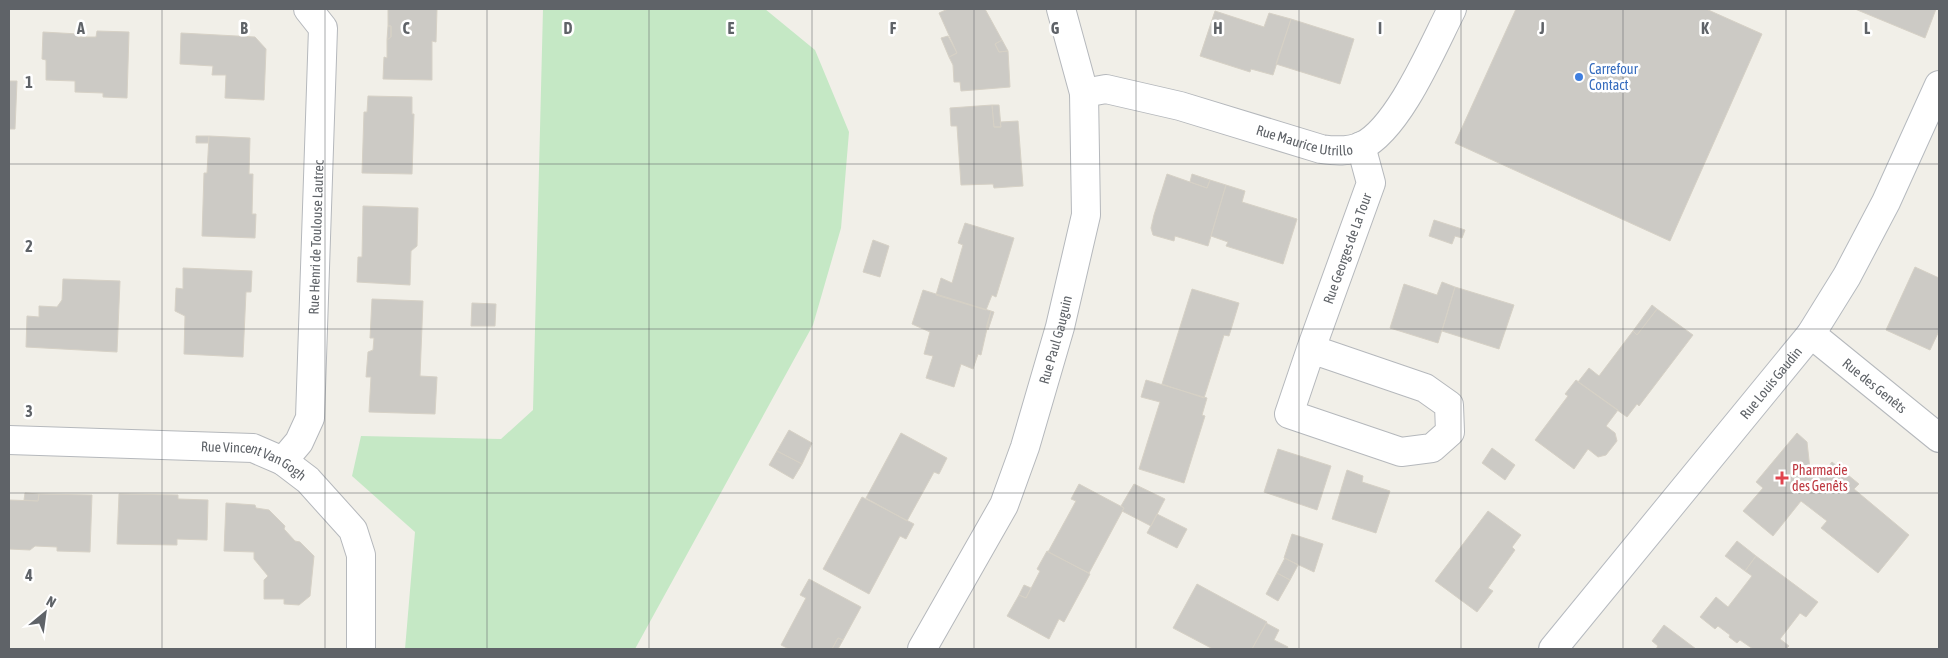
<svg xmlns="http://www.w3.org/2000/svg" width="1948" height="658" viewBox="0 0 1948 658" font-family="'Asap Condensed',sans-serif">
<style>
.green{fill:#c5e8c5}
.building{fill:#cccac5;stroke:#d6d1c6}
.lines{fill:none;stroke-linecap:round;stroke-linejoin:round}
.street-casing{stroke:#b5b8bc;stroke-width:30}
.secondary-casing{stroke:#b6babf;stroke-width:30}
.street{stroke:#fff;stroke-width:28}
.secondary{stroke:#fff;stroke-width:28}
.grid{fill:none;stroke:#5f6368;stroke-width:1;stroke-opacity:0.55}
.shop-dot{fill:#3f7fe0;stroke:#fff;stroke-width:2}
.health-dot{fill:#e0444e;stroke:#fff;stroke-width:2}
.labels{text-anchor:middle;stroke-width:5;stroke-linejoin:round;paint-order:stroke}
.shop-label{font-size:14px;fill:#366cbe;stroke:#fff;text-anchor:start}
.street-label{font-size:14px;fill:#5f6368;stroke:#fff}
.health-label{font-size:14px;fill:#be3a42;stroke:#fff;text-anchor:start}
.grid-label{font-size:16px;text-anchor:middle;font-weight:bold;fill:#5f6368;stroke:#fff;stroke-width:5;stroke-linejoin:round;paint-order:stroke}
</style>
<rect width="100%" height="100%" fill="#f1efe8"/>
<!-- green -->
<path class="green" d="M543,9H765L815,50L849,132L841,228L813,325L635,649H405L415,532L352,476L361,436L501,439L533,410Z"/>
<!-- building -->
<path class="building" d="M388,9H437L436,42L432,41V80L383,79L384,57L387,58V40L391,37V26H388Z
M948,9H985L1002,40L995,44L999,52L1008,51L1010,87L961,91L960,82H954L953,65L949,57L957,53L939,13Z
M1516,9H1706L1762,34L1670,241L1455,143Z
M1855,9H1936L1925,38Z
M1215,11L1264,27L1269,13L1291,19L1273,75L1251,69L1250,72L1200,56Z
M1291,19L1354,39L1340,84L1276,64Z
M388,26H391V37L387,40Z
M97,31L129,32L127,98L103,97V93L75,92V81L46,80V60L42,59L43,32L78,34V37H96Z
M181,33L255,37L266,49L264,100L225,98L226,75H212L213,66L180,64Z
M948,36L957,53L949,57L941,38Z
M1002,40L1008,51L999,52L995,44Z
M9,81H17L15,129H9Z
M368,96L412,97V114H414L412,174L362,173L364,112H367Z
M992,105H999L1001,127H994Z
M992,105L994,127H1001L1000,122L1018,121L1023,186L994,188L993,184L961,185L957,126H951L950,108Z
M196,136H209L208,143H196Z
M209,136L250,138L249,174H253L252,214H256L255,238L202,236L204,173H207Z
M1167,174L1207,188L1210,180L1226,185L1208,246L1175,236L1174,241L1153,235L1151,228L1154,215Z
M1192,174L1210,180L1207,188L1190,182Z
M1226,185L1245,191L1242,202L1297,219L1283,264L1226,246L1228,242L1211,236Z
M363,206L418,208L417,246L411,251L410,285L357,282L358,257H362Z
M1434,220L1465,230L1462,238L1455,236L1452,244L1429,236Z
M965,223L1014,238L996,297L992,295L986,310L936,295L941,278L952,283L963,245L958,243Z
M873,240L889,246L880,277L863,272Z
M1915,267L1939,278V331L1930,350L1886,330Z
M183,268L252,271L251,292H246L243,357L184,354L185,316L175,311L176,288L183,289Z
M63,279L120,281L117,352L26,347L27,316L39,317V306L57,307L62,300Z
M1442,282L1455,287L1438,343L1390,328L1404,284L1437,295Z
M1455,287L1514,305L1499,349L1442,331Z
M1192,289L1239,303L1229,336L1224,335L1204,398L1162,384Z
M923,290L991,311L981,355L978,354L973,369L961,364L954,387L926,378L933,356L924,354L930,332L912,324Z
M372,299L423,301L420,376L437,377L435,414L369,412L371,377H366L368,352L373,350L374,338H370Z
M472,303L496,304L495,326H471Z
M1652,305L1657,309L1637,335L1633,331Z
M1657,309L1693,335L1639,406L1637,404L1627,417L1578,382L1589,368L1599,376L1633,331L1637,335Z
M991,311L994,312L988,330L986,328Z
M1146,380L1207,398L1202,415L1205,416L1184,483L1139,469L1160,402L1141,397Z
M1576,380L1618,410L1606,426L1615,433L1617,441L1606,455L1598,457L1588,449L1574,469L1535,440L1568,396L1565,394Z
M789,430L812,443L802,464L777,451Z
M901,433L947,458L939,474L934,472L907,521L866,498Z
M1797,433L1807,442L1810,469L1820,477L1832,462L1859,484L1854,489L1909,535L1878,573L1821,528L1827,521L1801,501L1773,536L1743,511L1763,488L1756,482Z
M1492,448L1515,465L1505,480L1482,463Z
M1278,449L1331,466L1317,510L1264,492Z
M777,451L802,464L793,479L769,465Z
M1347,470L1363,476L1362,482L1390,491L1376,533L1332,519Z
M1079,484L1124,508L1089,573L1048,552L1076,501L1071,499Z
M1134,484L1165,499L1151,526L1122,511L1124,508L1121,506Z
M25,493L39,494L38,501L24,500Z
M39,494L92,495L90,552L57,551V547L35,546L30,550L9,549V500L38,501Z
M119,494L178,495V499L208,500L207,540L177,539V545L117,544Z
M862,497L914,524L906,539L900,536L869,594L823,569Z
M226,503L255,505L256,508L269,510L285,526L284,529L295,541L300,542L314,556L310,596L299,605L284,604V599H264V580L268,576L254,559V552L224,551Z
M1488,511L1521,535L1512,547L1515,550L1488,588L1493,591L1477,612L1435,581Z
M1157,514L1187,529L1177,548L1147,533Z
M1292,534L1323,544L1314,572L1284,558Z
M1737,541L1756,556L1745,571L1725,556Z
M1047,551L1090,574L1064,622L1059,619L1049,639L1007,616L1019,595L1026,598L1040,571L1037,569Z
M1756,556L1818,602L1806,617L1800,613L1780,639L1789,646L1786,649H1753L1740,640L1737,643L1729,637L1730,635L1718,626L1715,629L1700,617L1716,597L1728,607L1752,576L1745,571Z
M1285,558L1298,565L1290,580L1277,573Z
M1277,573L1290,580L1278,601L1266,594Z
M809,579L861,607L843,640L838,638L832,649H789L781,645L806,598L800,595Z
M1197,584L1267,622L1252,649H1213L1173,628Z
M1024,585L1031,588L1026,598L1019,595Z
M1266,623L1279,630L1274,640L1288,647L1287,649H1252Z
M1664,625L1696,649H1656L1658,646L1652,641Z
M838,638L843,640L838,649H832Z"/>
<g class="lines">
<!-- street casing -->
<g class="street-casing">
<g id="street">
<path id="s1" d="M1084,93L1106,89L1180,106L1321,149C1335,151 1349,152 1362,146C1399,128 1433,46 1452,9"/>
<path id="s2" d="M1811,334L1939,438"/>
<path id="s3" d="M1311,349L1289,414L1401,452L1432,448L1450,432L1449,405L1425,388L1311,349L1371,183L1361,146"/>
<path id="s4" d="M9,440L253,448L283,461L308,480L353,530L361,555V649"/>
<path id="s5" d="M283,461L299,442L310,418L323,28L308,9"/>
<path id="s6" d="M922,649L1004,505L1025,447L1060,327L1086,215L1084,93L1061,9"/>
</g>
</g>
<!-- secondary casing -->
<g class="secondary-casing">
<g id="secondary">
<path id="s7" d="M1553,649L1811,334L1847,276L1886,202L1939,85"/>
</g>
</g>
<!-- street -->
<use href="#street" class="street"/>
<!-- secondary -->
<use href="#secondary" class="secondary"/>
</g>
<!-- grid -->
<path class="grid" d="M162,9V649M325,9V649M487,9V649M649,9V649M812,9V649M974,9V649M1136,9V649M1299,9V649M1461,9V649M1623,9V649M1786,9V649M9,164H1939M9,329H1939M9,493H1939"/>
<!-- markers -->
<circle class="shop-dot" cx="1579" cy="77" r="5"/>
<path class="health-dot" d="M1779.5 470.5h5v5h5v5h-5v5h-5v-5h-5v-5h5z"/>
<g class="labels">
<!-- shop labels -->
<g class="shop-label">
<text x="1589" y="74">Carrefour<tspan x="1589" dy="16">Contact</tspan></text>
</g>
<!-- street labels -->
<g class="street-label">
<text dy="5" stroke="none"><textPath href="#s1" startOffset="228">Rue Maurice Utrillo</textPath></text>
<text dy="5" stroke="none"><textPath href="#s5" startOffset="232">Rue Henri de Toulouse Lautrec</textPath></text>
<text dy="5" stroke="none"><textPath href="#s3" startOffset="526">Rue Georges de La Tour</textPath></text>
<text dy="5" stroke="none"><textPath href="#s6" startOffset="339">Rue Paul Gauguin</textPath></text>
<text dy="5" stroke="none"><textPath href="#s7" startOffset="344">Rue Louis Gaudin</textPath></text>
<text dy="5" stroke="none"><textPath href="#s2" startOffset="82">Rue des Genêts</textPath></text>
<text dy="5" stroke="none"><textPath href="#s4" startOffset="248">Rue Vincent Van Gogh</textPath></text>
</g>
<!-- health labels -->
<g class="health-label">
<text x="1792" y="475">Pharmacie<tspan x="1792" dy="16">des Genêts</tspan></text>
</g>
</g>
<g class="grid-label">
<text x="81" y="34">A</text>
<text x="244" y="34">B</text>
<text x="406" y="34">C</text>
<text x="568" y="34">D</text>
<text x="731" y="34">E</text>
<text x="893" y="34">F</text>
<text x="1055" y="34">G</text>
<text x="1218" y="34">H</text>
<text x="1380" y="34">I</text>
<text x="1542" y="34">J</text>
<text x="1705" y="34">K</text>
<text x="1867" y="34">L</text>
<text x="29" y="88">1</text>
<text x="29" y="252">2</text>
<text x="29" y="417">3</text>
<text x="29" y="581">4</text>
</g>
<!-- border -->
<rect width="1948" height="658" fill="none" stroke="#5f6368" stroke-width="20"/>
<!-- north arrow -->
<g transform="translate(45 613) rotate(29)" stroke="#ffffff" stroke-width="4" paint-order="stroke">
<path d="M0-4L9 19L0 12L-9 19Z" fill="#5f6368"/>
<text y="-8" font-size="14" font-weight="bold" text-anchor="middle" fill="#5f6368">N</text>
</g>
</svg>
